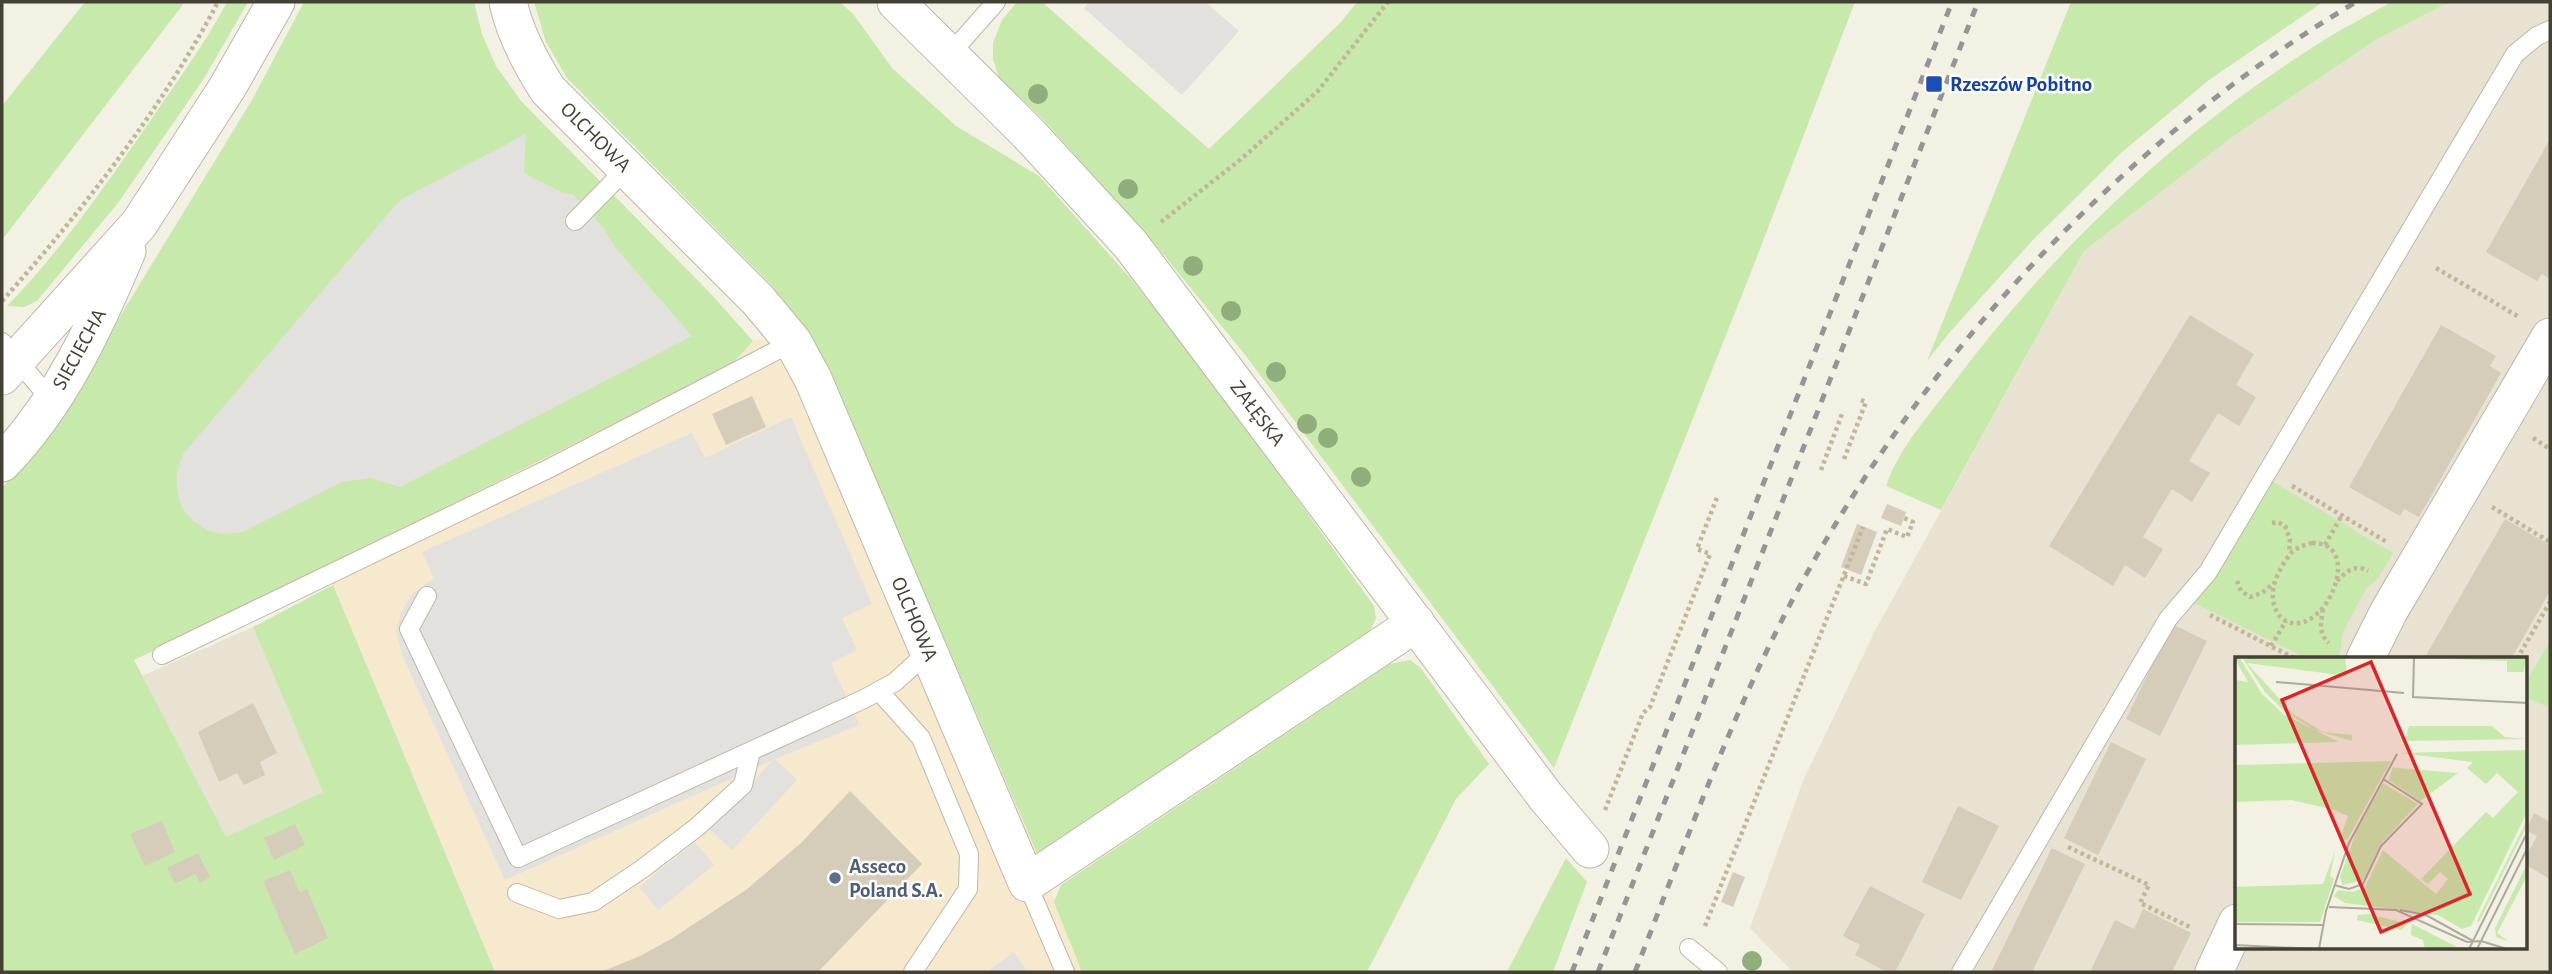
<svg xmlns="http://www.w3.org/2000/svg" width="2552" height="974" viewBox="0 0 2552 974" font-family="'Alegreya Sans',sans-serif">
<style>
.residential{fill:#e7e2d2}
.commercial{fill:#f6e9ce}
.green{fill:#c7e9ac}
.parking{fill:#e3e1dd}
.building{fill:#d5ccba}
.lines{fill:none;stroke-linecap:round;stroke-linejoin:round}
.lane-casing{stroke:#beb8a7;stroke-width:20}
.street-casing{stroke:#beb8a7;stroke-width:39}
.path{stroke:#c0b698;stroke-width:4.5;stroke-dasharray:3.5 3.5;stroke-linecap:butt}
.lane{stroke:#fff;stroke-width:18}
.street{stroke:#fff;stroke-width:37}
.rail{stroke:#959595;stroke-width:5;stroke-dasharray:9 9;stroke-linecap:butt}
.tree{fill:#8fae7c}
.transit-dot{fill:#1a4fb4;stroke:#fff;stroke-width:2.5}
.service-dot{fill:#5c6f8a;stroke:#fff;stroke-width:2.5}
.labels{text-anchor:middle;stroke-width:5;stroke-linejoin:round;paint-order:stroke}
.transit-label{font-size:21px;font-weight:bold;fill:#164399;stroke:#fff;text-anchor:start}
.street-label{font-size:21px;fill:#454034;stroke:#fff}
.service-label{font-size:21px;font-weight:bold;fill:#4e5e75;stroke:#fff;text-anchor:start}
.inset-road{fill:none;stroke:#adaa9e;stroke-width:2}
.view{fill:#d62828;fill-opacity:0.15;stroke:#d62828;stroke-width:3.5}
.inset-edge{fill:none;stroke:#454034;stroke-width:3.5}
</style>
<rect width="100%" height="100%" fill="#f3f0e4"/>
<!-- residential -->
<path class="residential" d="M2449,2H2550V641L2526,682V659H2237V948H2526V697L2550,708V972H1793L1750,928L1803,781L1875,631L2084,251L2235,135L2377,39Z
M253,627L323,792L225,838L142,676Z"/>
<!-- commercial -->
<path class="commercial" d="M808,332L828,371L1037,853L1082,972H495L325,568L731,365L753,341Z"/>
<!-- green -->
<path class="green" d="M85,2H185L2,240V106Z
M227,2H248L205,77L118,203L37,301L24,307L7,306C60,252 105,186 148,124C175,84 205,44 227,2Z
M304,2H474L482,34L496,66L521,101L711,294L753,341L731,365L325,568L134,660L226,837L323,792L253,627L333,585L495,972H2V488L44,441L252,100Z
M534,2H840L854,15L892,68L956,126L1039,176L1132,280L1225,398L1374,606L1376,619L1369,632L1037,853L828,371L808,332L774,288L567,78L546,42Z
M1017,2H1042L1209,149L1341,22L1357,2H1855L1753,267L1554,768L1246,356L1159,249L1041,117L999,78L993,59V43L1002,20Z
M2071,2H2323L2209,80L2122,152L2032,241L1949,333L1927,361Z
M2391,2H2449L2377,39L2235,135L2084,251L1941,510L1886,486C1900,446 1930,414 1955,381C2054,249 2178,132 2318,44C2341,29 2367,16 2391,2Z
M2273,482L2393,553L2379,577L2366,589L2342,634L2341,649L2337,659H2308L2192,602L2266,488Z
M2550,641V708L2526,697V682Z
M1410,660L1420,667L1489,764L1456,799L1367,972H1082L1054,902L1061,885L1390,664Z
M1566,858L1587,882L1553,972H1507Z"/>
<!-- parking -->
<path class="parking" d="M1089,2H1205L1239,31L1182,95L1084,8Z
M526,134L524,173L565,194H573L603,227L614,246L692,336L400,487L371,478L342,482L243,532L225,534L208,531L193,521L182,508L177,491V473L183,454L400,200Z
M791,417L872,604L842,618L857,650L831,663L859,725L775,759L797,780L732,850L709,829L773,760L505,880L403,657L396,632L401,612L413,593L434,578L422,552L692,433L705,458Z
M695,842L714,865L658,910L639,887Z
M1014,952L1028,972H986Z"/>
<!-- building -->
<path class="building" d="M2550,139V279L2542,274L2537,281L2486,252Z
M2190,315L2254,354L2236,385L2256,397L2239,426L2218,413L2189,461L2210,473L2192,502L2172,489L2143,537L2163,549L2145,578L2125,565L2113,586L2049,546Z
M2441,325L2496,356L2490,366L2501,373L2419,517L2404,509L2400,516L2349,487Z
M752,396L766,427L726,445L712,414Z
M1887,504L1906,512L1901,526L1881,518Z
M2505,519L2550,545V591L2511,659H2424Z
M1857,524L1877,532L1861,575L1841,567Z
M2172,624L2207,641L2160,736L2126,719Z
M253,703L277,753L260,762L265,775L244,785L237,773L219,782L198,732Z
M2111,742L2146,759L2098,855L2064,838Z
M850,791L922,864L818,972H601L640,956L671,939L746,890L801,843Z
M1958,806L1999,826L1961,900L1922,882Z
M2534,813L2550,822V879L2526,865V856L2537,836L2526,830Z
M162,821L175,852L145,866L130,834Z
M295,824L305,845L274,860L264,838Z
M2052,848L2085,864L2032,972H1991Z
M198,853L210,877L200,883L195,874L175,884L167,868Z
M290,870L300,893L307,889L328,938L295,954L263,881Z
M1733,872L1745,877L1733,907L1721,902Z
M1870,886L1925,914L1895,972H1887L1855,955L1860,945L1843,936Z
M2143,909L2191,933L2172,972H2090L2115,920L2134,929Z"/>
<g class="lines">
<!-- lane casing -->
<g class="lane-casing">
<path id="lane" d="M950,54L996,2
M575,221L627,168
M2,342L51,400
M427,596L409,629L518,858L864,699L895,682L929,651
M162,655L548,469L793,342
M879,691L921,738L969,854L968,889L913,972
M1027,883L1065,972
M517,893L559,909L593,902L642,869L697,827L743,785L751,751
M1689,948L1718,972
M1961,972L2168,619L2208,572L2515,54L2537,36L2550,30"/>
</g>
<!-- street casing -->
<g class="street-casing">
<path id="street" d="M508,2C515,34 530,62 548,90L758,300L793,342L813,379L1027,883L1416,623
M896,2L1028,133L1131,245L1546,797L1590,849
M2,376L139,224L227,88L276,2
M2,463C60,403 95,327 127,251
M2365,659L2389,611L2550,337
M2214,972L2237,923"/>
</g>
<!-- path -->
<path class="path" d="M1161,222L1240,160L1317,92L1388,2
M2436,268L2519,317
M2,301C81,213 163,107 218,2
M2533,438L2550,449
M1844,459L1866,402L1858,399
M1821,470L1842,414
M2292,486L2387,542
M2492,507L2550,542
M2272,523L2278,522L2285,526L2290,539L2289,553
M2312,543C2360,542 2333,619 2299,623C2280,626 2271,607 2273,591C2274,579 2284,561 2292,552C2298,547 2305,545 2312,543Z
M2325,545L2342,515
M1844,576L1866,584L1887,529L1907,537L1913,522L1904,518
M2237,581L2241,591L2250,597L2262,593L2274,583
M2337,581C2346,572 2355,563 2368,571
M2323,609C2321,622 2318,634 2329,643
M2210,615L2296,659
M2271,646L2286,621
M2517,659L2550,602
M1605,810L1643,713L1650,707L1710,554L1697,549L1718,495
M2068,847L2149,885L2140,903L2192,928
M1705,926L1863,527"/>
<!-- lane -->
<use href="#lane" class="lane"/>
<!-- street -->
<use href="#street" class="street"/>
<!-- rail -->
<path class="rail" d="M1572,972L1952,2
M1598,972L1978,2
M1635,972C1685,845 1731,715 1795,595C1923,356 2122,141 2356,2"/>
</g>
<!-- trees -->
<g class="tree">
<circle cx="1038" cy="94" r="10"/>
<circle cx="1128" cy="189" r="10"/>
<circle cx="1193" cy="266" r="10"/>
<circle cx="1231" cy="311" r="10"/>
<circle cx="1276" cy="372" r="10"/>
<circle cx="1307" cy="424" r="10"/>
<circle cx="1328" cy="438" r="10"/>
<circle cx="1361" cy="477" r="10"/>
<circle cx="1752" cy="961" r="10"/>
</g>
<!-- markers -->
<rect class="transit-dot" x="1925" y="75" width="18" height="18" rx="3.5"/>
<circle class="service-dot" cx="835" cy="878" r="7"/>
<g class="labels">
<!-- transit labels -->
<g class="transit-label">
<text x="1950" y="91">Rzeszów Pobitno</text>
</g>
<!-- street labels -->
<g class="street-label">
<text transform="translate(596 137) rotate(45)" y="7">OLCHOWA</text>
<text transform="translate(79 349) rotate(-61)" y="7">SIECIECHA</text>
<text transform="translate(1258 413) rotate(53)" y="7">ZAŁĘSKA</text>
<text transform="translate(915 619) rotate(67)" y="7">OLCHOWA</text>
</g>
<!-- service labels -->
<g class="service-label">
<text x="849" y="873">Asseco<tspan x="849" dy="24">Poland S.A.</tspan></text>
</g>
</g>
<!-- overview -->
<g transform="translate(2235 657)">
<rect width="292" height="292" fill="#f3f0e4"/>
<path d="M4,0L27,37L48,57L104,85L0,88V23L13,25L0,2ZM7,0H110L112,19L12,6L58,57L88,75L117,78V84L80,73L50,55L30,35ZM292,0L288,15H272V4L213,2ZM174,69H257L270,80L292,82L170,84ZM292,93V155L236,269L227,272L203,258L110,246L99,239L103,233L118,235L130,230L148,193L201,237L213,222L205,215L193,227L186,222L251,155L258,161L283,135L262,116L251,127L232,111L238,105L165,96ZM156,104L112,183L105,182L113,159L96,152L56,143L0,145V108ZM158,110L162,111L223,116L185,144L153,123ZM148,126L183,147L145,188L129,223L107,228L105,220L122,173ZM292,163V168L244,265L242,264ZM100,194L95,219L99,222L85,265H0V230L88,227ZM292,207V219L262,276L273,284L261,280L260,271ZM135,257L173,267L166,273L122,263L123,258ZM177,267L222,290V292H190L188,283L176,278Z" fill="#c7e9ac"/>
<path class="inset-road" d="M179,0L178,40L293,46M41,25L169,36M99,228L114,232L128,227L146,189L187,147L148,122M94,250L161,253L232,285L246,284L272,292M165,253L191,258L238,284M0,267L88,268M0,288L79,292M84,292L91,254L114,186L162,97M234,292L293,174M242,292L293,190"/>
<path class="view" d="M136,5L235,237L146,275L47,43Z"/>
<rect width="292" height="292" class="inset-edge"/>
</g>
<!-- border -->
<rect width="2552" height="974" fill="none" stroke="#454034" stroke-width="7"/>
</svg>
